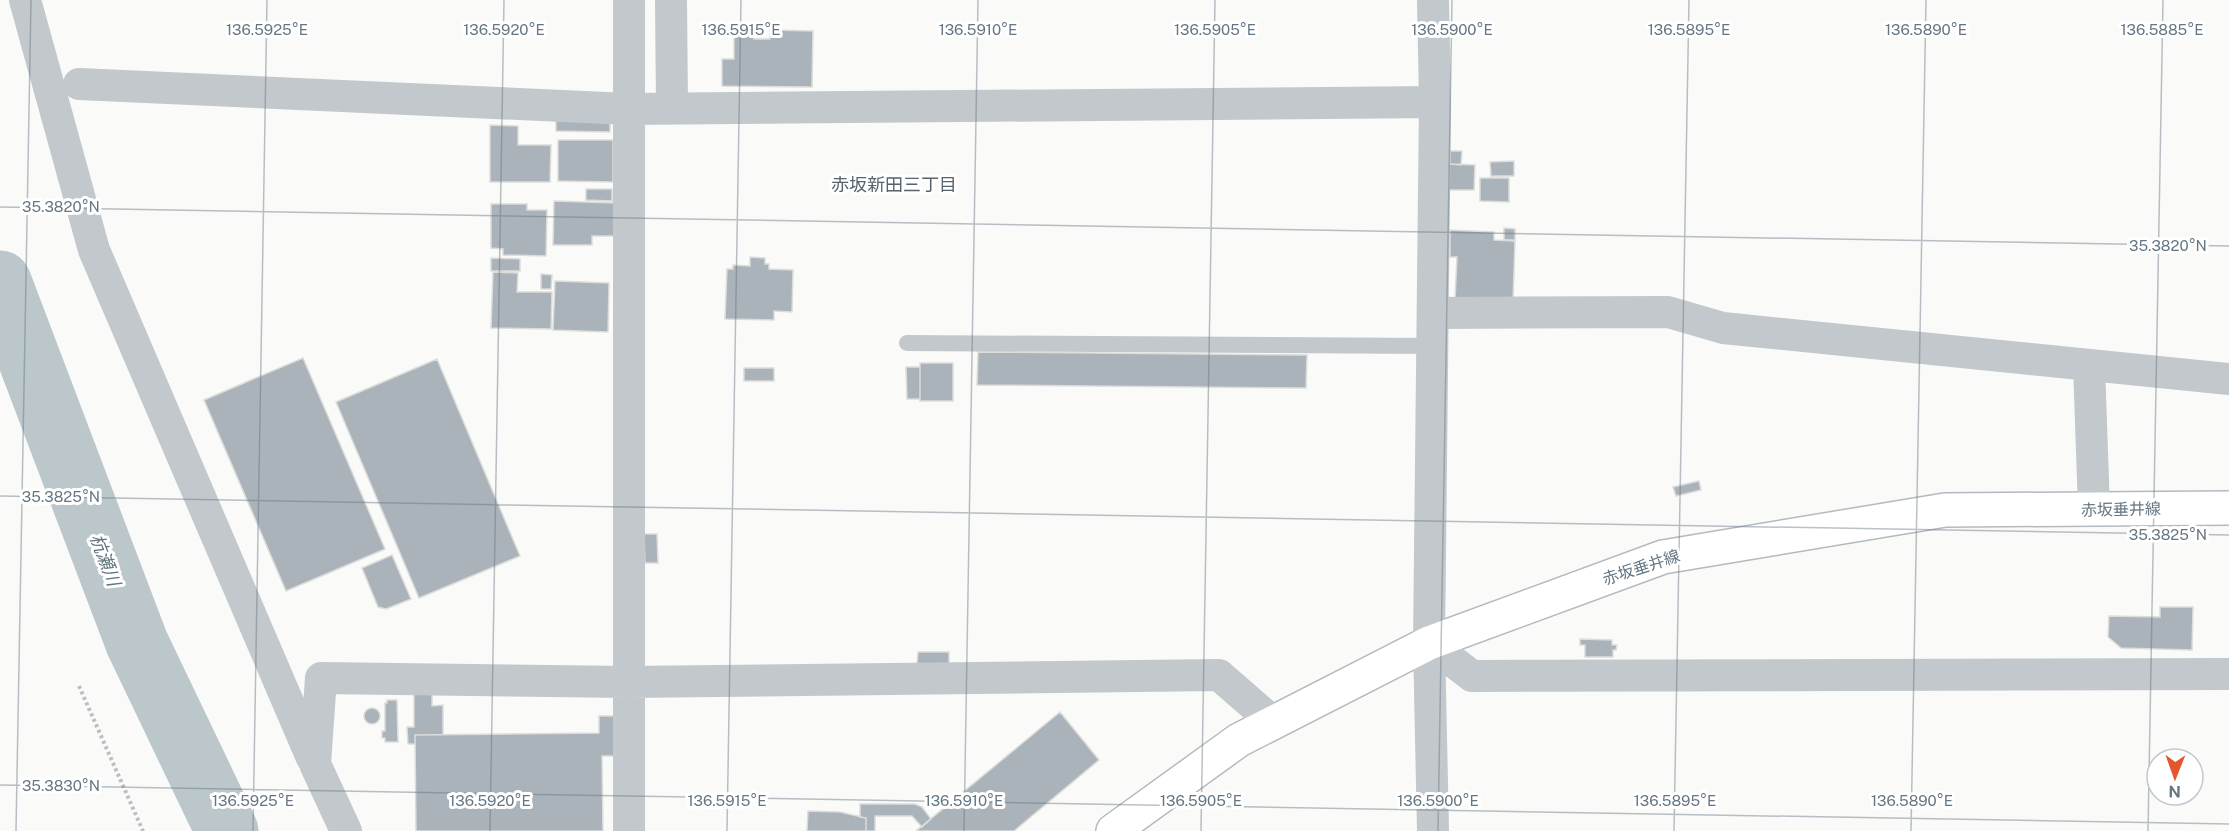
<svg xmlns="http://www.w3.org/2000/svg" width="2229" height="831" viewBox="0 0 2229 831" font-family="'Public Sans','Noto Sans JP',sans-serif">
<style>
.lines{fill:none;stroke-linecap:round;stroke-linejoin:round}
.river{stroke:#bbc7cb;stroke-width:63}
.building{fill:#aab3b9;stroke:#dcdcda;stroke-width:1.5}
.secondary-casing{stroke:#b3babf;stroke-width:36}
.path{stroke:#bbbfc2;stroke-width:4;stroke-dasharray:3 3;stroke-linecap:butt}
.service{stroke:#c3c8cc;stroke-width:16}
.minor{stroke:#c3c8cc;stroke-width:32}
.secondary{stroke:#fff;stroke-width:33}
.ticks{fill:none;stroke:#657683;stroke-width:1.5;stroke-opacity:0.45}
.labels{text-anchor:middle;stroke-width:6;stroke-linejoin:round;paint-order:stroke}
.street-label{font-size:16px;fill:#657683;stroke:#fff}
.neighbourhood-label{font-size:18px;fill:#57646e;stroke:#fff}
.water-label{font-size:18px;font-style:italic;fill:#60757c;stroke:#fff}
.ticks-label{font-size:15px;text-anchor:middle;fill:#657683;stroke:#fff;stroke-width:6;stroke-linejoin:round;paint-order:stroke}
</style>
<rect width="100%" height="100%" fill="#fafaf8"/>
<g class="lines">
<!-- river -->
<path class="river" d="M0,282L137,643L227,831"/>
</g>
<!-- building -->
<path class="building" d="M770,30L813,31L812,87L722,86V59H734V32H754V39H770Z
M556,117L610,118V132L556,131Z
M490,125L518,126V145H551L550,182H490Z
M558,140H613V182L558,181Z
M1450,151H1462L1461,165L1450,164Z
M1514,161V176H1491L1490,162Z
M1449,164L1475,165L1474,190H1449Z
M1480,178H1509V202L1480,201Z
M586,189H612V201L586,200Z
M554,201L616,203L615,236H592V245H553Z
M491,204H527V210H547L546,256L503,255V249L491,248Z
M1504,228L1515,229V240H1504Z
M1450,230L1494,232V240L1515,241L1513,301L1455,300L1457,257H1450Z
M750,257L765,258V264H769V269L793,270L792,312L774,311V320L725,319L727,269H733V265L750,266Z
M491,258L520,259V271H491Z
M493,272L518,273L517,292H552L551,329L491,328Z
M541,274L552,275L551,289H541Z
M555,281L609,283L608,332L553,330Z
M978,352L1307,355L1306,388L977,385Z
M303,358L385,549L286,591L204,400Z
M437,359L520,556L419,598L336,402Z
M920,363H953V401H920Z
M906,367H920V399H907Z
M744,368H774V381H744Z
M1699,481L1701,490L1676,496L1673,487Z
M644,534H657L658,563H645Z
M392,555L411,599L386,609L378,607L362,568Z
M2160,607H2193L2192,650L2121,648L2108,637L2109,616L2160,617Z
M1580,639L1612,640V645H1617L1616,650H1613V657H1585V645H1580Z
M918,652H949V664H917Z
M414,688H432V706L443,705V735H415V744H408L407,727H414Z
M387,700H397L398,742H385V738H382V731H385V703H387Z
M364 716a8 8 0 1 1 16 0a8 8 0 1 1-16 0Z
M1060,712L1099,760L1014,831H916Z
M599,716H615V756H602L603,831H416L415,735L599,733Z
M860,804H915L922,807L931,819L922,827L912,816H875V831H866V818L860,817Z
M808,811L840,812L866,818V831H807Z"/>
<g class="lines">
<!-- secondary casing -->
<g class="secondary-casing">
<path id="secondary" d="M1113,831L1239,740L1429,643L1663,557L1945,510L2229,508"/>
</g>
<!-- path -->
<path class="path" d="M79,686L143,831"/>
<!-- service -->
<path class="service" d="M907,343L1432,346"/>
<!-- minor -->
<path class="minor" d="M25,0L94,250L312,758
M671,0L672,107
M79,84L628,109L1435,102
M1433,313L1668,312L1723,328L2229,379
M2089,365L2094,509
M1429,643L1472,676L2229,674
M346,831L315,764L321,678L628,682L1219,675L1274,723
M629,831V0
M1433,831L1429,643L1435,102L1433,0"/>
<!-- secondary -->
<use href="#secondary" class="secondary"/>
</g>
<!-- ticks -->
<path class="ticks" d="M0,207L2229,246M0,496L2229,535M0,785L2229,824M16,831L31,0M253,831L267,0M490,831L504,0M727,831L741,0M964,831L978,0M1201,831L1215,0M1438,831L1452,0M1674,831L1689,0M1911,831L1926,0M2148,831L2163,0"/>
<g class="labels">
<!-- street labels -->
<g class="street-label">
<text transform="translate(2121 509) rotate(-1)" y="6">赤坂垂井線</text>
<text transform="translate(1641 567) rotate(-18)" y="6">赤坂垂井線</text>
</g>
<!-- neighbourhood labels -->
<g class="neighbourhood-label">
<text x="894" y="191">赤坂新田三丁目</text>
</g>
<!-- water labels -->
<g class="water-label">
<text transform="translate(105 560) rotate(69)" y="6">杭瀬川</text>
</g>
</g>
<g class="ticks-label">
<text x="267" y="35">136.5925°E</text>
<text x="504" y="35">136.5920°E</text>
<text x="741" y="35">136.5915°E</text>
<text x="978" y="35">136.5910°E</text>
<text x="1215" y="35">136.5905°E</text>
<text x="1452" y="35">136.5900°E</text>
<text x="1689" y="35">136.5895°E</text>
<text x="1926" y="35">136.5890°E</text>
<text x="2162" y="35">136.5885°E</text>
<text x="61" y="212">35.3820°N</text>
<text x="2168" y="251">35.3820°N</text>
<text x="61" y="502">35.3825°N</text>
<text x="2168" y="540">35.3825°N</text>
<text x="61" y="791">35.3830°N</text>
<text x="253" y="806">136.5925°E</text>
<text x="490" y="806">136.5920°E</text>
<text x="727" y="806">136.5915°E</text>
<text x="964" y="806">136.5910°E</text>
<text x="1201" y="806">136.5905°E</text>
<text x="1438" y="806">136.5900°E</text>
<text x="1675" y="806">136.5895°E</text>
<text x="1912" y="806">136.5890°E</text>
</g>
<!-- north arrow -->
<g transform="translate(2175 777) rotate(181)"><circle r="28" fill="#ffffff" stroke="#c1c8cd" stroke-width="1.5"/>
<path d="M0-4.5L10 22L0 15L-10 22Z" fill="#e4572e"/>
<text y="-9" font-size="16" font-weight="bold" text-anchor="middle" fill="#657683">N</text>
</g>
</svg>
